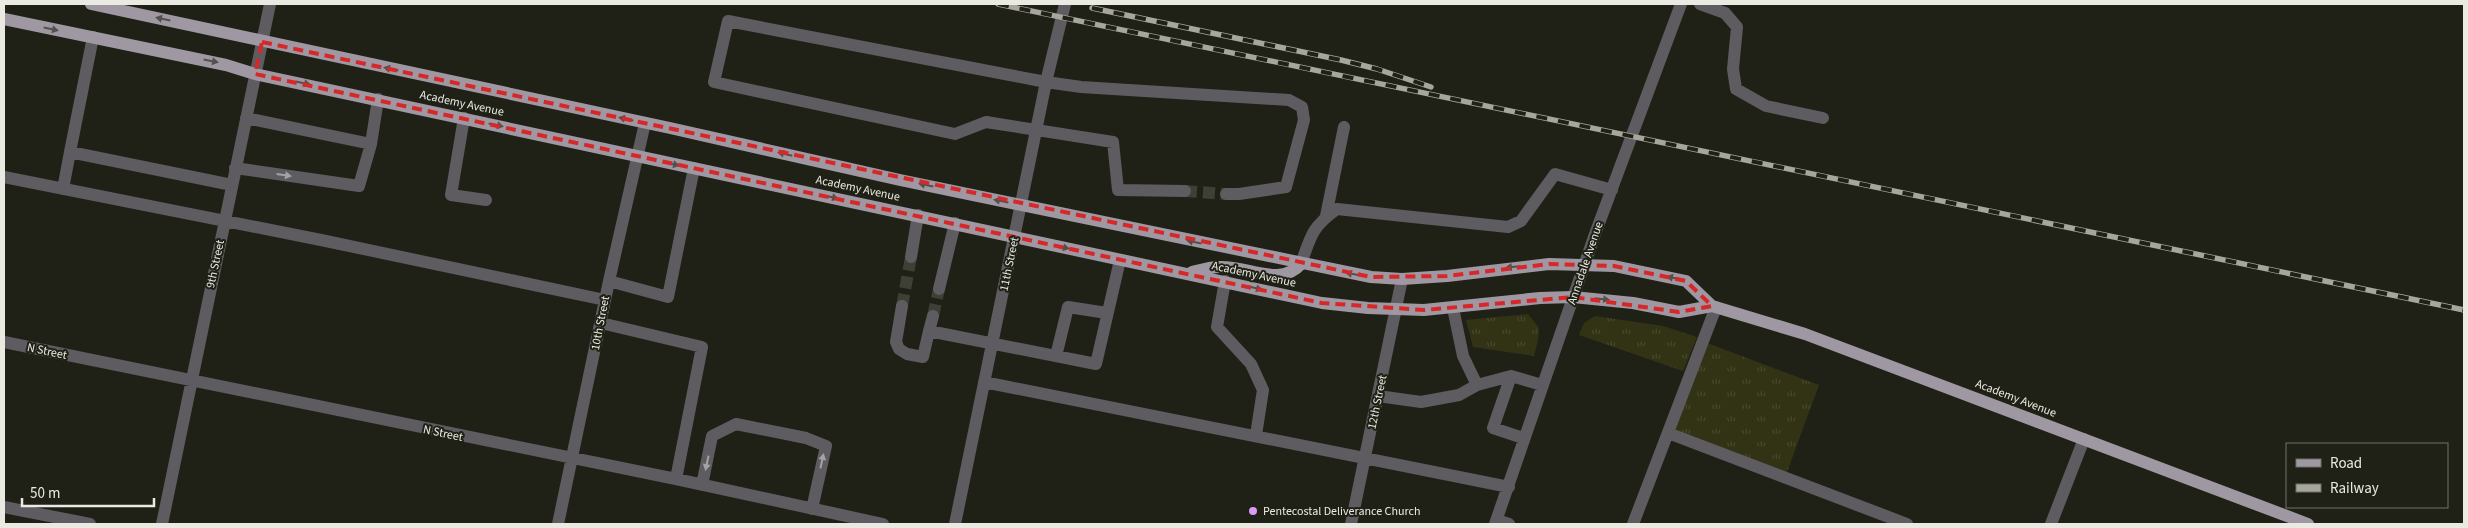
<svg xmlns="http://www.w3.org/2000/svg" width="2468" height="528" viewBox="0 0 2468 528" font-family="'Source Sans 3',sans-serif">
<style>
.grass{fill:url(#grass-tufts)}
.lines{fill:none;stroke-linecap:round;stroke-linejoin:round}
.minor-tunnel{stroke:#3e3f35;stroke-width:12;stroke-dasharray:12 6;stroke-linecap:butt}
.minor{stroke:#5f5c61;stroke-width:12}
.major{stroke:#9f98a2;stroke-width:12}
.rail-casing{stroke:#a6a69e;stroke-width:5.5}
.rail{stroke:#202116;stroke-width:4;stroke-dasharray:11;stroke-linecap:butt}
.oneway{fill:#53514e}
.oneway2{fill:#a4a3a2}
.marked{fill:none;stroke:#d62828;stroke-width:4;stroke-dasharray:10 6;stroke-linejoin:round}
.poi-dot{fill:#da9af6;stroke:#202116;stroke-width:2}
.labels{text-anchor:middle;stroke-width:4;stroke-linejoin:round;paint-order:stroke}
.street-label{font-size:12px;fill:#eaeae3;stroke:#202116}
.poi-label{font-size:12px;fill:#eaeae3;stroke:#202116;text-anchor:start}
</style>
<defs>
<pattern id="grass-tufts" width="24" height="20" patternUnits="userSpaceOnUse" patternTransform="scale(1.25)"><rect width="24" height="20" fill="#323315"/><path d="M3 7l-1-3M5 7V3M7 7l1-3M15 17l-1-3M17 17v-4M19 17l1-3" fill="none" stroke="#46472c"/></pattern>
</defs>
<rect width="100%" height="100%" fill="#202116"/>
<!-- grass -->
<path class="grass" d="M1528,314L1539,328L1538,340L1534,356L1473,347L1466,320Z
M1595,316L1663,326L1697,337L1683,371L1579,335L1584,323Z
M1707,343L1819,385L1787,472L1673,430Z"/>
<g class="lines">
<!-- minor-tunnel -->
<path class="minor-tunnel" d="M1185,191L1226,194
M902,306L911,257
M933,316L939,289"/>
<!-- minor -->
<path class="minor" d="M1700,4L1725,13L1737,27L1733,69L1736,89L1766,106L1823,118
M93,37L70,152L232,185
M246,118L371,144
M464,118L451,195L486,200
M235,168L359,186L371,144L378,99
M4,177L321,240L605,300
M63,189L70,152
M1185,191L1118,190L1113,142L986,122L955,134L714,82L728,21L1046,82L1081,87L1289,100L1302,107L1304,120L1286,187L1239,194H1226
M1326,216L1344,127
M911,257L918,215
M1301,264C1311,235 1312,227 1337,209L1508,227L1521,221L1555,174L1612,190
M609,281L668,297L694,168
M1225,281L1217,327L1251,364L1263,390L1256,435
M939,289L955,223
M902,306L896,342L899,349L907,354L923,357L929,331L1096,364L1120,260
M1453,308L1463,356L1477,385L1511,376L1542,385
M601,323L702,347L676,479
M929,331L933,316
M4,342L676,479L883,524
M1056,356L1068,307L1107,313
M1511,376L1493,428L1523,438
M984,382L1509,487
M1378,396L1421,402L1459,395L1477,385
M1668,433L1907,524
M702,485L712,436L736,424L806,438L826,446L812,509
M4,507L90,524
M1497,520L1509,524
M162,524L270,4
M558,524L609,281L645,123
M955,524L1046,82L1065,4
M1351,524L1402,279
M1495,524L1595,234L1681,4
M1633,524L1716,307
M2051,524L2084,439"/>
<!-- major -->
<path class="major" d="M91,4L670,128L900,180L1371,277L1402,279L1447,276L1549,264L1614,266L1686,281L1712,306
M4,19L226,65L255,74L1322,303L1368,308L1424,310L1540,298L1573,297L1633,303L1679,312L1712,306L1805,334L2308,524
M1192,272C1200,270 1210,267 1219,267C1246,265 1280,288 1301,264"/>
<!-- rail casing -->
<g class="rail-casing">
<path id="rail" d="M998,4L2464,310
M1092,8L1341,60L1377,69L1431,87"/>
</g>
<!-- rail -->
<use href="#rail" class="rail"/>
</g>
<!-- one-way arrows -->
<defs><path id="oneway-solid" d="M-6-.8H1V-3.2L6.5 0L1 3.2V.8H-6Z" transform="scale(1.25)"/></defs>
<g class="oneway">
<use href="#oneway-solid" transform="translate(163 19) rotate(-168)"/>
<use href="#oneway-solid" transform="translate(51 29) rotate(12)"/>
<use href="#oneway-solid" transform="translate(211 61) rotate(11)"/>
<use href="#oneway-solid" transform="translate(391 69) rotate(-168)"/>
<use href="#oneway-solid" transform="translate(303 83) rotate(12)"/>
<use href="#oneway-solid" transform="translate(626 119) rotate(-168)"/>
<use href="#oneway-solid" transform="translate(496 125) rotate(12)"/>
<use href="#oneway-solid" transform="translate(785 154) rotate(-167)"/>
<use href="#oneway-solid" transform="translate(672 164) rotate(12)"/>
<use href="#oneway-solid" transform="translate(926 185) rotate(-169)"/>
<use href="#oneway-solid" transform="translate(831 197) rotate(12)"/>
<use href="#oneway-solid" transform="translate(1001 201) rotate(-169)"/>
<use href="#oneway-solid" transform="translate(1194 242) rotate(-168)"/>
<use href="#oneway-solid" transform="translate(1062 247) rotate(13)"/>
<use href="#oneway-solid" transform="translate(1513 267) rotate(175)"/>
<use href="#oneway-solid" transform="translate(1353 274) rotate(-169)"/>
<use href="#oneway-solid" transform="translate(1674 278) rotate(-168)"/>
<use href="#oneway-solid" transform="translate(1255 288) rotate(13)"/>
<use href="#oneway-solid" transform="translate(1602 299) rotate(6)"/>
</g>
<g class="oneway2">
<use href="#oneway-solid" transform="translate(284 175) rotate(8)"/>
<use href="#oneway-solid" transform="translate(822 461) rotate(-78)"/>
<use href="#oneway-solid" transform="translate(707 463) rotate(102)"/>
</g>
<!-- marked area -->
<path class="marked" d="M262,42L1371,277L1447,276L1549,264L1614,266L1686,281L1712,306L1679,312L1573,297L1424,310L1322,303L255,74Z"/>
<!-- markers -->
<circle class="poi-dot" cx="1253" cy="511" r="5"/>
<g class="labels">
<!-- street labels -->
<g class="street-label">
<text transform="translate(462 103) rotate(12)" y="4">Academy Avenue</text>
<text transform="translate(858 188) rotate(12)" y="4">Academy Avenue</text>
<text transform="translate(1585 263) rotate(-71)" y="4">Annadale Avenue</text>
<text transform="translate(215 264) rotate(-78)" y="4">9th Street</text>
<text transform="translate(1009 264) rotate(-78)" y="4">11th Street</text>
<text transform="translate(1254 274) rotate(12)" y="4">Academy Avenue</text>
<text transform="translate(600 323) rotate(-79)" y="4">10th Street</text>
<text transform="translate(47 351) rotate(12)" y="4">N Street</text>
<text transform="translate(2016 398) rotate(21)" y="4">Academy Avenue</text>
<text transform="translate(1377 402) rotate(-78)" y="4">12th Street</text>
<text transform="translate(443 433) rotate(12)" y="4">N Street</text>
</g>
<!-- poi labels -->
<g class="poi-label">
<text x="1263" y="515">Pentecostal Deliverance Church</text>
</g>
</g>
<!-- border -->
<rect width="2468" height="528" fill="none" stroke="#eaeae3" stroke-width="10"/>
<!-- legend -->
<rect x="2286" y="443" width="162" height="65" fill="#202116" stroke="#717168"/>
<rect x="2296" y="459" width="25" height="8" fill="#9f98a2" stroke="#717168"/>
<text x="2330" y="468" font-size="15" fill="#eaeae3">Road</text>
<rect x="2296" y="484" width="25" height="8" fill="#a6a69e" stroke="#717168"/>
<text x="2330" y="493" font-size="15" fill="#eaeae3">Railway</text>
<!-- scale -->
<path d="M22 498v8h132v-8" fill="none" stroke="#eaeae3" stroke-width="2.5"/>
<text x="30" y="498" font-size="15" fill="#eaeae3" stroke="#202116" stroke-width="4" paint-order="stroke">50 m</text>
</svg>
